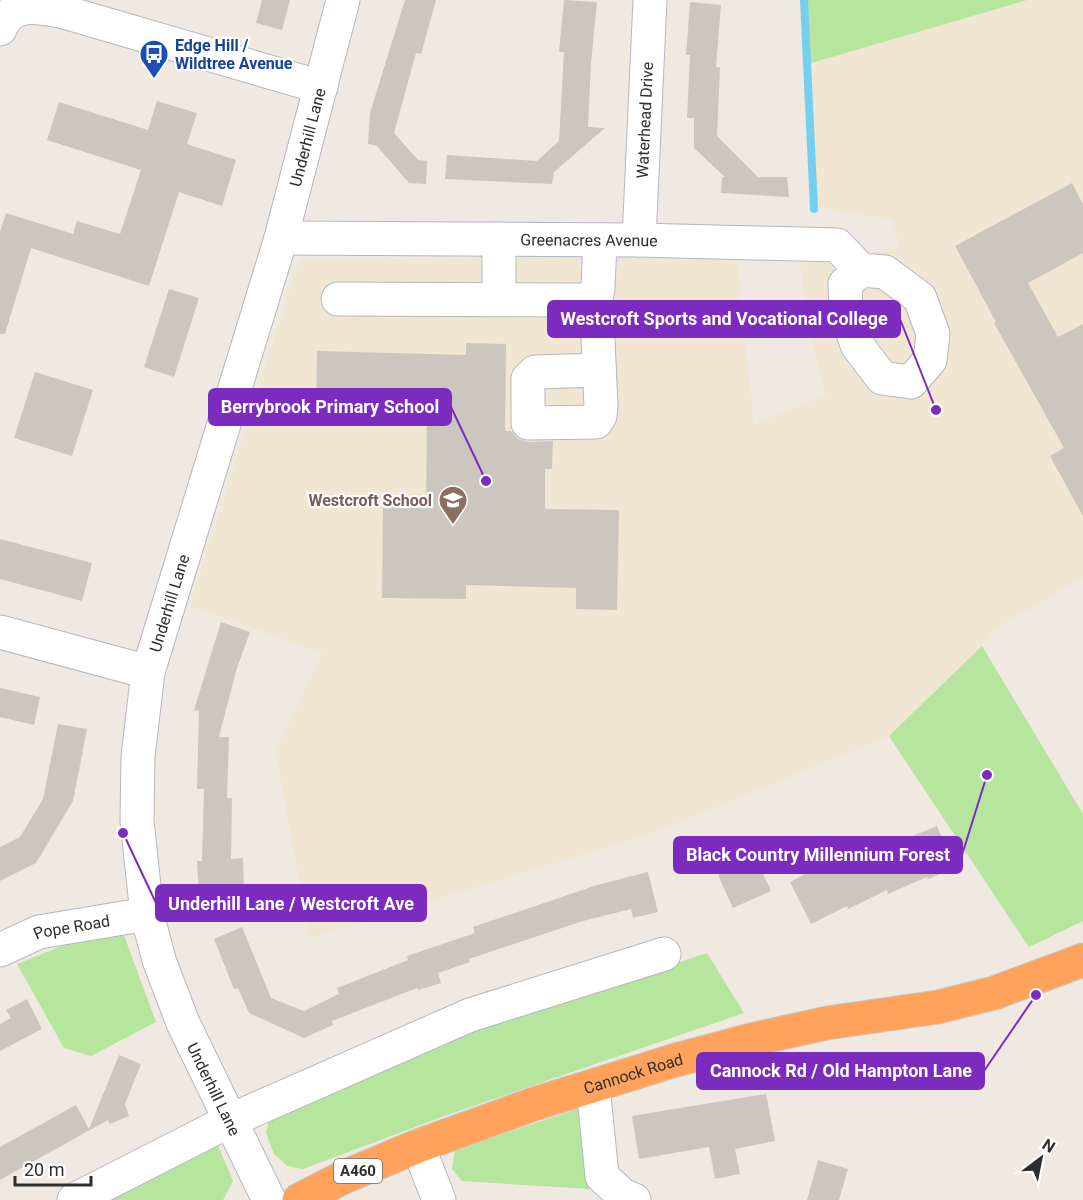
<svg xmlns="http://www.w3.org/2000/svg" width="1083" height="1200" viewBox="0 0 1083 1200" font-family="Roboto,sans-serif">
<style>
.education{fill:#f0e6d1}
.green{fill:#b6e59e}
.lines{fill:none;stroke-linecap:round;stroke-linejoin:round}
.stream{stroke:#75cff0;stroke-width:8}
.building{fill:#cbc7bf}
.minor-casing{stroke:#b4b7c1;stroke-width:35}
.highway-casing{stroke:#c9c9c9;stroke-width:35}
.minor{stroke:#fff;stroke-width:33}
.highway{stroke:#ffa35c;stroke-width:33}
.labels{text-anchor:middle;stroke-width:4.5;stroke-linejoin:round;paint-order:stroke}
.shield{fill:#fff;stroke:#6d6d6d;stroke-width:1.5}
.shield-label{font-size:15px;font-weight:bold;fill:#2e2e2e}
.transit-label{font-size:16px;font-weight:bold;fill:#164399;stroke:#fff;text-anchor:start}
.street-label{font-size:16px;fill:#2e2e2e;stroke:#fff}
.education-label{font-size:16px;font-weight:bold;fill:#785e54;stroke:#fff;text-anchor:end}
.leader{fill:none;stroke:#7b2cbf;stroke-width:2}
.callout-dot{fill:#7b2cbf;stroke:#fff;stroke-width:2}
.callout{fill:#7b2cbf;stroke:#7b2cbf;stroke-width:2}
.callout-label{font-size:18px;text-anchor:middle;font-weight:bold;fill:#fff}
</style>
<rect width="100%" height="100%" fill="#efe9e1"/>
<!-- education -->
<path class="education" d="M1027,0H1083V577L993,630L982,646L889,736L650,834L309,938L276,750L323,653L190,606L299,260L736,253L754,424L826,395L807,323L800,258L900,249L893,220L814,206L808,64Z"/>
<!-- green -->
<path class="green" d="M804,0H1027L808,64Z
M982,646L1083,814V921L1029,947L889,736Z
M104,929L122,930L156,1022L91,1056L64,1048L17,964Z
M707,953L744,1013L450,1114L303,1169L287,1166L274,1154L266,1133L270,1115L428,1045Z
M583,1107L590,1189L462,1181L452,1169L455,1150Z
M217,1143L233,1181L223,1200H102Z"/>
<g class="lines">
<!-- stream -->
<path class="stream" d="M804,0L814,209"/>
</g>
<!-- building -->
<path class="building" d="M262,0H290L282,30L256,23Z
M405,0H436L421,54L416,53L394,133L418,160L427,161L426,184L409,183L377,146L368,144L370,113Z
M564,0L597,2L591,63L588,127L605,128L554,172L552,184L445,179L447,155L537,161L559,141L564,52H559Z
M690,2L721,5L716,67H720L717,136L758,177H787L789,197L721,193L722,177H725L694,148V118H687L690,55H686Z
M157,101L197,113L187,144L236,160L222,206L179,192L149,286L31,248L5,334H0V232L6,213L73,234L77,221L120,234L141,170L47,140L59,102L148,130Z
M1072,183L1083,204V253L1028,283L1058,337L1083,324V516L1050,456L1064,448L994,323L996,322L955,246Z
M169,289L199,298L174,377L144,367Z
M466,343L506,344L505,431H511L518,439L528,442L553,441L552,469H545V509L619,510L617,610L576,609V588L466,585V599L382,598L383,507L426,508L427,412L316,410L317,351L466,355Z
M35,372L93,390L72,456L14,438Z
M0,539L92,563L82,601L0,579Z
M221,622L250,632L236,671L219,737H229L227,798H232L231,859L243,858L244,888L199,891L197,861H202L204,789H197L199,711L194,710Z
M0,688L40,697L34,725L0,717Z
M58,724L87,729L73,801L36,863L0,881V847L20,837L43,799Z
M937,826L955,868L928,879L927,877L888,894L887,890L848,909L847,906L811,924L790,882L855,848L864,866L913,845L910,837Z
M756,858L771,891L733,908L718,875Z
M648,872L658,912L633,918L631,909L583,921L469,959L470,962L438,973L441,983L418,990L417,988L332,1021L333,1025L304,1038L249,1013L238,988L234,989L214,939L242,927L271,998L304,1011L339,994L337,988L408,960L407,956L475,933L473,927L597,885Z
M27,999L42,1029L0,1051V1024L11,1018L6,1010Z
M119,1055L141,1064L125,1104L129,1116L110,1124L108,1120L0,1180V1147L76,1105L89,1129Z
M766,1094L775,1141L735,1149L740,1174L715,1179L709,1147L639,1159L632,1116Z
M818,1160L848,1169L839,1200H807Z"/>
<g class="lines">
<!-- minor casing -->
<g class="minor-casing">
<g id="minor">
<path d="M0,29C11,0 40,7 64,12L321,87"/>
<path id="s1" d="M281,238L639,240L837,245L861,270L885,272L920,298L933,334L930,360L911,382L882,378L857,345L846,312L845,284L861,270"/>
<path id="s2" d="M639,240L650,0"/>
<path d="M596,295L601,406L600,416L596,422L528,423V379L535,372L599,370"/>
<path d="M338,299L589,300L596,295L598,289L600,240"/>
<path d="M499,299V239"/>
<path d="M0,632L148,672"/>
<path id="s3" d="M0,950L39,932L147,914"/>
<path d="M593,1086L602,1176L622,1195L634,1200"/>
<path d="M418,1146L439,1200"/>
<path d="M74,1200L229,1121L470,1015L664,954"/>
<path id="s4" d="M269,1200L183,1023L159,960L147,914L137,821L138,756L148,672L281,238L343,0"/>
</g>
</g>
<!-- highway casing -->
<g class="highway-casing">
<g id="highway">
<path id="s5" d="M299,1200L344,1177L418,1146L534,1104L676,1060L755,1039L827,1023L938,1007L994,993L1083,960"/>
</g>
</g>
<!-- minor -->
<use href="#minor" class="minor"/>
<!-- highway -->
<use href="#highway" class="highway"/>
</g>
<!-- icons -->
<defs>
<g id="bus-pin" transform="scale(1.5)"><path d="M0 17L-7.5 6A9.5 9.5 0 1 1 7.5 6Z" fill="#1a4fb4" stroke="#fff"/><path d="M-5-6H5V4H4V6H2V4H-2V6H-4V4H-5ZM-3.5-4V0h7V-4ZM-3.5 1.2v1.5H-2V1.2ZM2 1.2v1.5H3.5V1.2Z" fill="#fff"/></g>
<g id="school-pin" transform="scale(1.5)"><path d="M0 17L-7.5 6A9.5 9.5 0 1 1 7.5 6Z" fill="#8d6e63" stroke="#fff"/><path d="M0-5L7-2L0 1L-7-2ZM-4 1L0 2.5L4 1V4Q0 6-4 4Z" fill="#fff"/></g>
</defs>
<g fill-rule="evenodd">
<use href="#bus-pin" x="154" y="54"/>
<use href="#school-pin" x="453" y="500"/>
</g>
<g class="labels">
<!-- shield labels -->
<rect class="shield" x="334" y="1159" width="48" height="24" rx="4.5"/>
<g class="shield-label">
<text x="358" y="1176">A460</text>
</g>
<!-- transit labels -->
<g class="transit-label">
<text x="175" y="51">Edge Hill /<tspan x="175" dy="18">Wildtree Avenue</tspan></text>
</g>
<!-- street labels -->
<g class="street-label">
<text dy="6" stroke="none"><textPath href="#s2" startOffset="120">Waterhead Drive</textPath></text>
<text dy="6" stroke="none"><textPath href="#s4" startOffset="1113">Underhill Lane</textPath></text>
<text dy="6" stroke="none"><textPath href="#s1" startOffset="308">Greenacres Avenue</textPath></text>
<text dy="6" stroke="none"><textPath href="#s4" startOffset="627">Underhill Lane</textPath></text>
<text dy="6" stroke="none"><textPath href="#s3" startOffset="76">Pope Road</textPath></text>
<text dy="6" stroke="none"><textPath href="#s5" startOffset="358">Cannock Road</textPath></text>
<text transform="translate(214 1089) rotate(64)" y="6">Underhill Lane</text>
</g>
<!-- education labels -->
<g class="education-label">
<text x="432" y="506">Westcroft School</text>
</g>
</g>
<!-- callouts -->
<path class="leader" d="M936 410L900 319M486 481L451 407M987 775L962 855M123 833L156 903M1036 995L984 1071"/>
<g class="callout-dot">
<circle cx="936" cy="410" r="6"/>
<circle cx="486" cy="481" r="6"/>
<circle cx="987" cy="775" r="6"/>
<circle cx="123" cy="833" r="6"/>
<circle cx="1036" cy="995" r="6"/>
</g>
<g class="callout">
<rect x="548" y="301" width="352" height="36" rx="6"/>
<rect x="209" y="389" width="242" height="36" rx="6"/>
<rect x="674" y="837" width="288" height="36" rx="6"/>
<rect x="156" y="885" width="270" height="36" rx="6"/>
<rect x="697" y="1053" width="287" height="36" rx="6"/>
</g>
<g class="callout-label">
<text x="724" y="325">Westcroft Sports and Vocational College</text>
<text x="330" y="413">Berrybrook Primary School</text>
<text x="818" y="861">Black Country Millennium Forest</text>
<text x="291" y="910">Underhill Lane / Westcroft Ave</text>
<text x="841" y="1077">Cannock Rd / Old Hampton Lane</text>
</g>
<!-- north arrow -->
<g transform="translate(1041 1158) rotate(32)" stroke="#ffffff" stroke-width="4.5" paint-order="stroke">
<path d="M0-4.5L10 22L0 15L-10 22Z" fill="#2e2e2e"/>
<text y="-9" font-size="16" font-weight="bold" text-anchor="middle" fill="#2e2e2e">N</text>
</g>
<!-- scale -->
<path d="M15 1176v9h76v-9" fill="none" stroke="#2e2e2e" stroke-width="3"/>
<text x="24" y="1176" font-size="18" fill="#2e2e2e" stroke="#ffffff" stroke-width="4.5" paint-order="stroke">20 m</text>
</svg>
